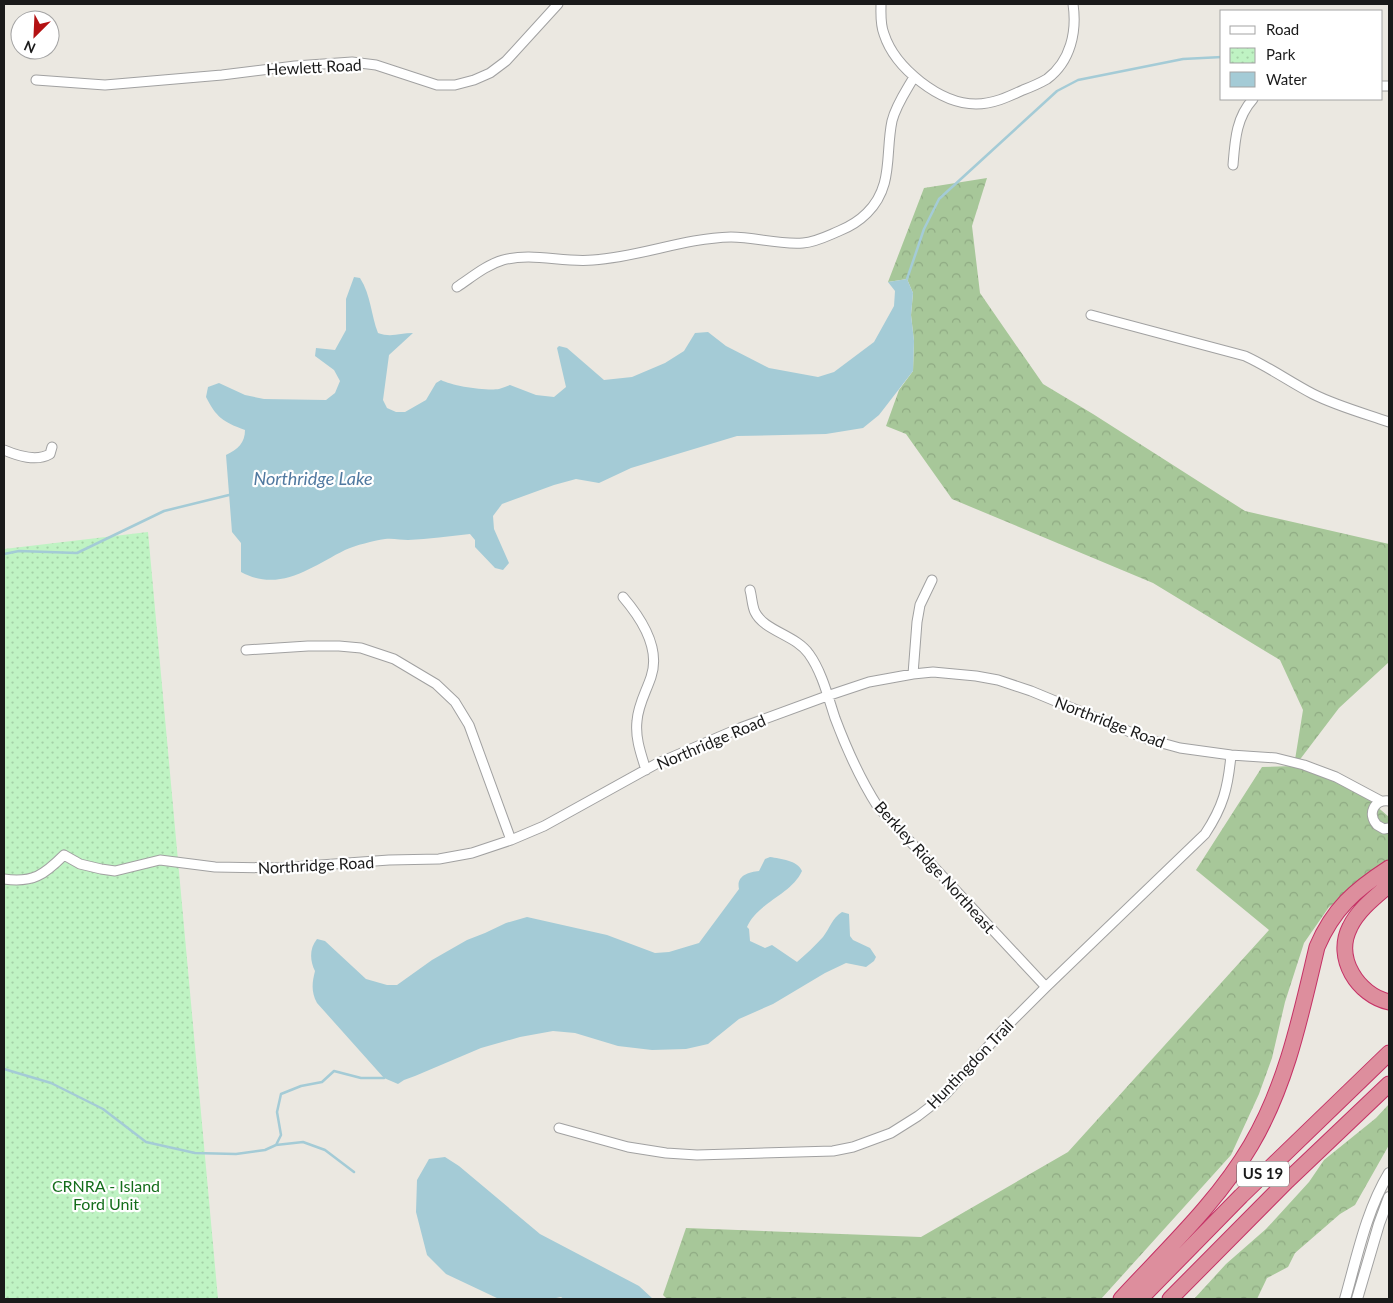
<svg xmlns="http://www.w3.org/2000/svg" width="1393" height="1303" viewBox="0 0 1393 1303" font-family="Lato,sans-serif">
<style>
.forest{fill:url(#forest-crowns)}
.park{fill:url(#park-dots)}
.water{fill:#a4cbd6}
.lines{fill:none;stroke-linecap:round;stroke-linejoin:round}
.stream{stroke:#a4cbd6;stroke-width:2.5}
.minor-casing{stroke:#a1a1a1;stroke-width:11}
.tertiary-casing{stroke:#a1a1a1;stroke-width:12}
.motorway-casing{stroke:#c53266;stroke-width:17}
.minor{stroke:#fff;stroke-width:9}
.tertiary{stroke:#fff;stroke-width:10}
.motorway{stroke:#dd8e9d;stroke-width:15}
.labels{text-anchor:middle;stroke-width:4.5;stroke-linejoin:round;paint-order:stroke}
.shield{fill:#fff;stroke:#5f5f5f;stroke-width:1}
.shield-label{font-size:15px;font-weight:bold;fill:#1a1a1a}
.street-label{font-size:16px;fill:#1a1a1a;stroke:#fff}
.park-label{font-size:16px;fill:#146d1b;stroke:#fff}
.water-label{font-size:18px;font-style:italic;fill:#5079a0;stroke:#fff}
</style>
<defs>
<pattern id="forest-crowns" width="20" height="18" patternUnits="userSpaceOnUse" patternTransform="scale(1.25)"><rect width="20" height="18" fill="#a7c799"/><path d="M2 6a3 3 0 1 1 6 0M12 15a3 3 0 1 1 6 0" fill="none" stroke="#8faa83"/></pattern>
<pattern id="park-dots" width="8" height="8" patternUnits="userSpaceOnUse" patternTransform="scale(1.25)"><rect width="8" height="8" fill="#bff3c3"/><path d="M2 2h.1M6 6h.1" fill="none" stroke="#a4d0a7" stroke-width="1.8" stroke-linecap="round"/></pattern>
</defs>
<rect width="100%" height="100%" fill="#ebe8e1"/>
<!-- forest -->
<path class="forest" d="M987,178L972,226L980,293L1043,384L1093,414L1245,511L1389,544V662L1339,708L1295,766L1349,787L1366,797L1389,817V861L1329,907L1304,943L1285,1002L1272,1058L1259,1094L1231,1155L1101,1299H667L663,1295L686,1228L921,1237L1068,1152L1269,930L1196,870L1262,767L1294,766L1303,710L1280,660L1153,583L952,499L906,434L886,426L899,390L913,371L914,341L911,315L913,293L907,279L888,282L924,188Z
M1389,1104V1145L1355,1205L1340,1214L1295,1253L1288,1267L1267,1278L1257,1299H1194L1226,1264L1266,1229L1309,1182L1324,1160L1376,1118Z"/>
<!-- park -->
<path class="park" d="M148,532L218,1299H4V549Z"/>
<!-- water -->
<path class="water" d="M354,277L360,278C371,295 371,315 378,333C391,338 400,333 413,333L389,355L383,400L387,408L396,412H405L426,400L436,383L441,380C452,386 486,391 499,389C503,388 507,386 510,385L536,395L554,397L566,387L557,348L559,346L567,348L604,380L632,377L665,363L684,351L695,333L708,332L726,346L769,368L818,377L834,372L874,342L894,306L895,291L888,282L907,279L913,293L911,315L914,341L913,371L879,415L863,428L826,434L737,436L631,468L599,483L576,479L554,485L502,504L493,516L494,529L509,563L503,570L495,568L475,547V540L470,534C449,536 429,539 408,540C401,540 393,538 385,539C373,541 356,545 345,550C311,567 280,593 241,572V543L232,532L226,455C238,449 245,443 245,430C223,422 216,417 206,397L208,387L219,383L245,395L264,399L326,400L335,393L340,381L334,370L315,356L316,348L335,350L346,330V299Z
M770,857C781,859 797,860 802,871C791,895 758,902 747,927L749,929L750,941L765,948L772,945L797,962C806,954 815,946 823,937C830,928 832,918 842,912L849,914L850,936L853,940L870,948L876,957L874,961L866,967L846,963L825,973L773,1004L739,1019L708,1044L686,1049L652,1050L618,1046L575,1033L553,1031L520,1037L481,1048L415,1076L404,1080L398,1084L384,1078L317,1003C311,992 312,983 315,971C310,961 309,949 317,939L325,941L366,979L387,985H397L432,960L467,940L485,933L506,923L527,917L607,935L655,953L669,952L699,943L739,889C736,876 748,872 759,871L765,859Z
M445,1157L459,1166L540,1234L639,1286L653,1299H564L561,1297L551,1299H499L446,1274L427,1255L416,1212L417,1180L429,1159Z"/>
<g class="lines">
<!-- stream -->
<path class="stream" d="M907,279L924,229L939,199L1057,91L1078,80L1183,59L1222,57
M4,554L19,551L77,553L164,511L229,495
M4,1069L51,1083L103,1109L146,1142L195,1153L236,1154L265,1150L276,1145L281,1135L277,1112L281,1094L301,1086L322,1082L334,1071L361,1078H384
M276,1145L303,1142L325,1150L354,1172"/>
<!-- minor casing -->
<g class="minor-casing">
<path id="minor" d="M881,4C881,14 880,24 884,34C895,68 940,104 976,104C993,104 1008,97 1023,90C1031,87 1040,83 1047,79C1071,61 1077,31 1073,4
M36,80L105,85L222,75L295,66L352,62L376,65L437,85H455L474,80L490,73L506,61L558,4
M1382,86H1389
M1233,165C1235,140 1236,118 1253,99
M457,287C472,277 486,265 503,260C533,252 563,263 593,260C640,257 684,238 731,237C755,237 779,245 803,243C816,242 827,236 839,231C849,227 859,221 867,213C894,186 885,154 892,121C896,105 906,91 914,77
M1091,315L1245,356C1269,367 1290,382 1313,394C1337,406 1363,413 1389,422
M4,450C18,456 36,462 50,454L52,447
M750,590C752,597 752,606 755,612C764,631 796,635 809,654C822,672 828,697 835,718C847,750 860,779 878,807L1046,987
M623,597C641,618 661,648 651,677C646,692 638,705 637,721C635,738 641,754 646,770
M246,650L308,646H339L361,648L394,659L436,684L455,702L469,725L511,840
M913,674L917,622L920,605L932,580
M1389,801C1374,799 1367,814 1377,825L1384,829L1389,828
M4,879C33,883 44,875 64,855L80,864L101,869L115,871L160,860L215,867L279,868L389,860L439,859L472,853L511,840L544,826L656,764L740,728L827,696L869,682L913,674L933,672L976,676L998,680L1031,691L1147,739L1180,748L1231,755L1276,758L1304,765L1336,777L1381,801
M559,1128L628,1147L666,1153L697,1155L833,1151L853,1147L891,1133L918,1116L944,1096L1002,1031L1046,987L1205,834C1223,807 1228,788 1231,755"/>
</g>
<!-- tertiary casing -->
<g class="tertiary-casing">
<path id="tertiary" d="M1345,1299C1357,1257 1366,1211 1389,1173
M1357,1299L1379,1224L1389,1197"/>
</g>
<!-- motorway casing -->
<g class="motorway-casing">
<path id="motorway" d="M1389,885C1375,897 1358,910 1350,927C1334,958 1358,995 1389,1002
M1121,1299C1166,1250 1217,1203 1251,1145C1287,1084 1301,1014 1317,947C1333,909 1355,890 1389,868
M1140,1299L1241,1196L1389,1053
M1170,1299L1287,1181L1389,1084"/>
</g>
<!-- minor -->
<use href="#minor" class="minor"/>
<!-- tertiary -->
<use href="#tertiary" class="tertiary"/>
<!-- motorway -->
<use href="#motorway" class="motorway"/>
</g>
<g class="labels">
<!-- shield labels -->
<rect class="shield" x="1237" y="1161.5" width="52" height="25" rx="4"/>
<g class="shield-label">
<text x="1263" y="1179">US 19</text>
</g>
<!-- street labels -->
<g class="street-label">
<text transform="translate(314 67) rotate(-3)" y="6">Hewlett Road</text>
<text transform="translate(1110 722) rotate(21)" y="6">Northridge Road</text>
<text transform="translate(711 742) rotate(-23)" y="6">Northridge Road</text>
<text transform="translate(316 865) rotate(-3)" y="6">Northridge Road</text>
<text transform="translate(935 867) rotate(48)" y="6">Berkley Ridge Northeast</text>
<text transform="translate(970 1064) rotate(-46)" y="6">Huntingdon Trail</text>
</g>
<!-- park labels -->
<g class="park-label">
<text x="106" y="1192">CRNRA - Island<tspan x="106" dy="18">Ford Unit</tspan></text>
</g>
<!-- water labels -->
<g class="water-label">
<text x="313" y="485">Northridge Lake</text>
</g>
</g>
<!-- border -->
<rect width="1393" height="1303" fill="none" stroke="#1a1a1a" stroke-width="10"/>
<!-- legend -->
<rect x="1220" y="10" width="162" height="90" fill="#ffffff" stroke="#a3a3a3"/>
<rect x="1230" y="26" width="25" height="8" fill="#ffffff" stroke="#a3a3a3"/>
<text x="1266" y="35" font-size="15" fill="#1a1a1a">Road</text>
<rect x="1230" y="48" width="25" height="15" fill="url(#park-dots)" stroke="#a3a3a3"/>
<text x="1266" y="60" font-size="15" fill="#1a1a1a">Park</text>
<rect x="1230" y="72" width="25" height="15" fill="#a4cbd6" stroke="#a3a3a3"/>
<text x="1266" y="85" font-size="15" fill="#1a1a1a">Water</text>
<!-- north arrow -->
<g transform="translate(35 35) rotate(204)"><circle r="24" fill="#ffffff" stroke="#a3a3a3"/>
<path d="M0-4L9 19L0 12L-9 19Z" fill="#b41112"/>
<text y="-8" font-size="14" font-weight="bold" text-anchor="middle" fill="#1a1a1a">N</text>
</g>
</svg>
